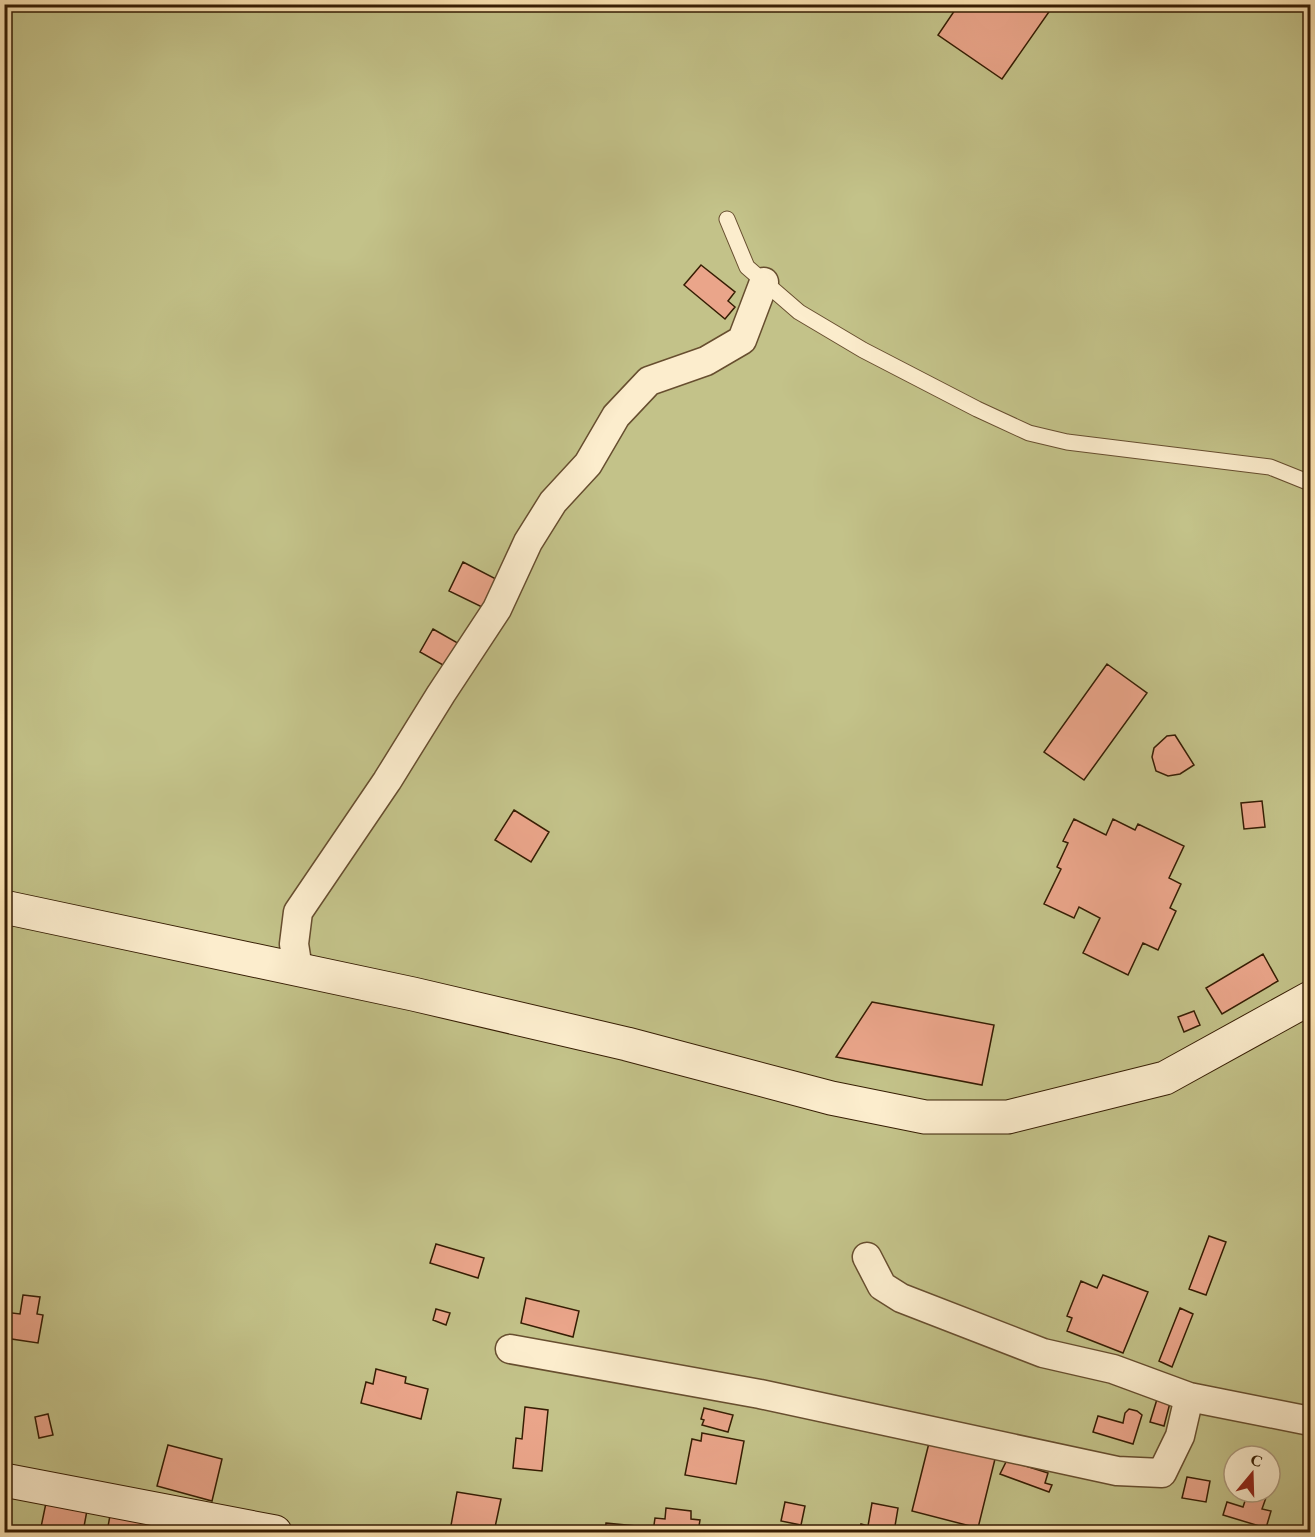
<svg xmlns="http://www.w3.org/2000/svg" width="1315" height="1537" viewBox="0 0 1315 1537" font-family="'EB Garamond',serif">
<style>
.green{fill:#c3c289;stroke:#7c7046;stroke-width:1.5;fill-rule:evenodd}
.building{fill:#eaa58a;stroke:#361d03;stroke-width:1.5}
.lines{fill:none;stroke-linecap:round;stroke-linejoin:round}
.lane-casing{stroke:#674e2f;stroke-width:17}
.street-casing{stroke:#674e2f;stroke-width:31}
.secondary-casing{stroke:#361d03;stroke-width:35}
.lane{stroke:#fcedcd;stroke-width:15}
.street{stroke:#fcedcd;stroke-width:28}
.secondary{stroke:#fcedcd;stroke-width:33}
</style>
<rect width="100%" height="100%" fill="#fbe3b2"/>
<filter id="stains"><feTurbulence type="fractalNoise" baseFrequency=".00333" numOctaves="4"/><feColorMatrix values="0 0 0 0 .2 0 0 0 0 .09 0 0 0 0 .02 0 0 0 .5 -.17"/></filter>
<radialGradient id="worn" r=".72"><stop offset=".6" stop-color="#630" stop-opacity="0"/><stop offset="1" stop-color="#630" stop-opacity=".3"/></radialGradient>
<!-- green -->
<path class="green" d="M5,5H1310V1532H5ZM1234,1456H1270V1492H1234Z"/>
<!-- building -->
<path class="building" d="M959,4H1044L1051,9L1002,79L938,35Z
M701,265L735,292L728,301L735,307L725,319L684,285Z
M463,562L496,579L482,607L449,591Z
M433,629L456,642L461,647L450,669L420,652Z
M1107,664L1147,693L1084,780L1044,752Z
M1175,735L1194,765L1180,774L1168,776L1156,771L1152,757L1154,748L1167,736Z
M1262,801L1265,827L1244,829L1241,803Z
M514,810L549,832L531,862L495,840Z
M1074,819L1106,835L1113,819L1135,830L1138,824L1184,846L1169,878L1181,884L1170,908L1176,911L1158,950L1143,943L1128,975L1083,953L1100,918L1079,907L1074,918L1044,904L1061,869L1057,867L1068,843L1063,841Z
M1263,954L1278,981L1222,1014L1206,988Z
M872,1002L994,1025L982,1085L836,1057Z
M1194,1011L1200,1025L1184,1032L1178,1017Z
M1209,1236L1226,1242L1206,1295L1189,1289Z
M436,1244L484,1258L478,1278L430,1263Z
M1103,1275L1148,1292L1123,1353L1067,1331L1072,1318L1067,1316L1081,1281L1097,1288Z
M23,1295L40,1297L37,1314L43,1315L38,1343L5,1338L4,1312L20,1314Z
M526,1298L579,1311L573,1337L521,1323Z
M1180,1308L1193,1314L1172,1367L1159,1361Z
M436,1309L450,1313L446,1325L433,1320Z
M376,1369L406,1377L405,1383L428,1389L421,1419L361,1403L366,1382L373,1384Z
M1158,1396L1171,1399L1164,1426L1150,1422Z
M525,1407L548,1410L542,1471L513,1468L516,1438L522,1439Z
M704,1408L733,1415L728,1432L702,1425L704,1420L701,1419Z
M1129,1409L1137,1411L1142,1415L1133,1444L1093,1432L1098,1416L1123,1423L1125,1413Z
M48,1414L53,1435L39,1438L35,1417Z
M702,1433L744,1441L736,1484L685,1475L692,1439L701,1441Z
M929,1443L995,1459L978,1528L912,1511Z
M168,1445L222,1459L212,1501L157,1486Z
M1007,1460L1048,1473L1045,1483L1052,1485L1049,1492L1000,1474Z
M1187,1477L1210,1481L1206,1502L1182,1498Z
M457,1492L501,1499L494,1532L450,1531Z
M1248,1492H1268L1262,1509L1271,1511L1266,1528L1223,1515L1227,1502L1243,1507Z
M47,1498L88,1505L83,1532H40Z
M785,1502L805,1506L801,1525L781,1521Z
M872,1503L898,1508L894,1532H859L861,1524L868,1526Z
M666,1508L691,1511V1519L700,1520L698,1532H653L655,1518L665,1519Z
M111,1510L166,1525L165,1532H107Z
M606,1523L636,1526V1532H605Z
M592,1527V1532H551V1530Z"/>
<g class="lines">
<!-- lane casing -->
<g class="lane-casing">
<path id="lane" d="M727,219L747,267L799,312L863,350L977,409L1029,433L1067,442L1270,467L1310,483"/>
</g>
<!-- street casing -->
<g class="street-casing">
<path id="street" d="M298,969L294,944L298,912L387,781L441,694L497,609L528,542L553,502L588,464L616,416L649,381L706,361L742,340L764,282
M867,1257L882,1286L901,1298L1043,1353L1113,1369L1189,1397L1310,1421
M510,1349L760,1394L1117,1471L1162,1473L1180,1436L1189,1397"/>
</g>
<!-- secondary casing -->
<g class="secondary-casing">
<path id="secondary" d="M4,907L413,994L627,1044L831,1098L925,1117H1008L1165,1078L1310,998
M4,1480L275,1532"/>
</g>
<!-- lane -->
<use href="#lane" class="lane"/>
<!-- street -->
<use href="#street" class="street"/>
<!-- secondary -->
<use href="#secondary" class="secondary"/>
</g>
<!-- margin -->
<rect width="1315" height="1537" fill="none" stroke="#fbe3b2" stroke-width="24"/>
<rect x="6" y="6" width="1303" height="1525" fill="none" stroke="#361d03" stroke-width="3"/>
<rect x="12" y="12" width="1291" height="1513" fill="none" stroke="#361d03" stroke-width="1.5"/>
<!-- north arrow -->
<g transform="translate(1252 1474) rotate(19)"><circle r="28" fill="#fcedcd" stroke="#ad9a7c" stroke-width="1.5"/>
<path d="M0-4.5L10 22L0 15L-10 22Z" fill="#8f2418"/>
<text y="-9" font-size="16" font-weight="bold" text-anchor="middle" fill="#361d03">С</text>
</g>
<rect width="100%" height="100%" filter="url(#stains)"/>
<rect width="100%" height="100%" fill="url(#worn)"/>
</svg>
